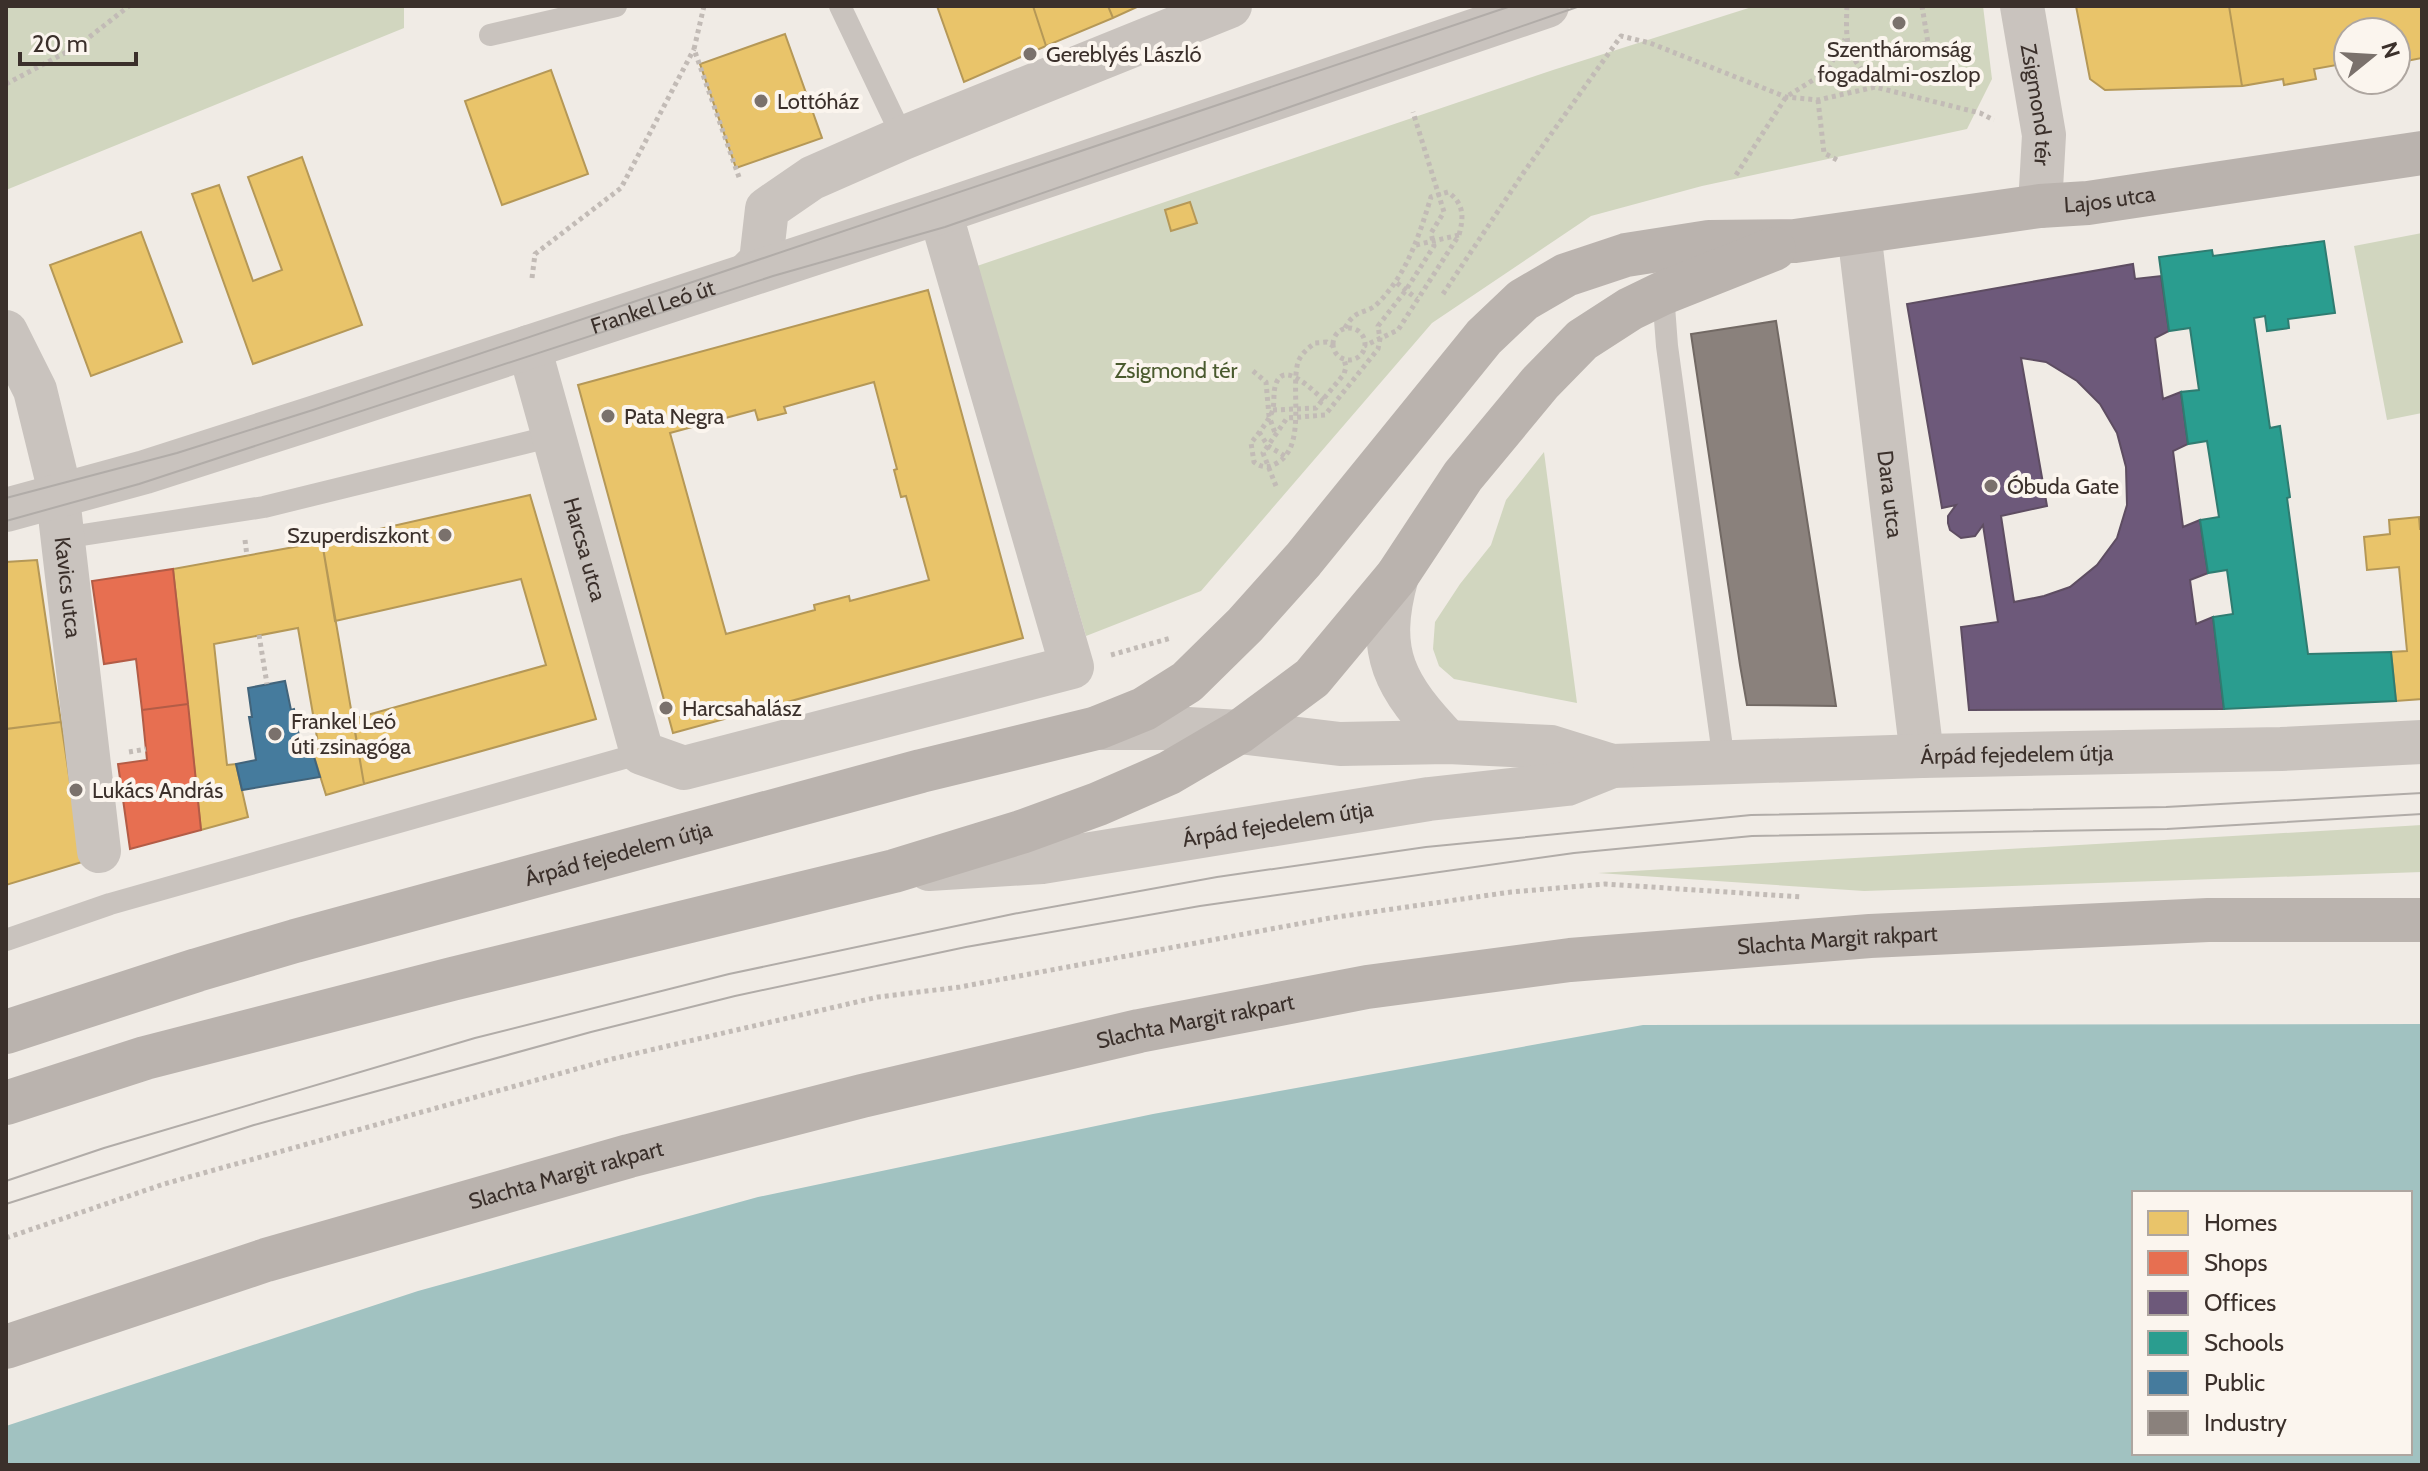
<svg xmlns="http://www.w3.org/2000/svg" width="2428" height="1471" viewBox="0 0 2428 1471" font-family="Cabin,sans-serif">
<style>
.green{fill:#d1d6bf}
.water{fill:#a1c2c1;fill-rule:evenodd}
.homes{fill:#e9c46a;stroke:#b59857;stroke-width:2;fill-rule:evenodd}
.shops{fill:#e76f51;stroke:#b35c46;stroke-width:2}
.offices{fill:#6d597a;stroke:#5e4d62;stroke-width:2;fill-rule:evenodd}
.schools{fill:#2a9d8f;stroke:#2f7c71;stroke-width:2}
.public{fill:#457b9d;stroke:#42647b;stroke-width:2}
.industry{fill:#8a817c;stroke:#726964;stroke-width:2}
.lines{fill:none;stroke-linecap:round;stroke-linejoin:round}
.path{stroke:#c2bbb6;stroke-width:5;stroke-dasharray:4 4;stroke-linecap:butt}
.service{stroke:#c9c3be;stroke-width:22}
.minor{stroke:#c9c3be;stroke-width:44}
.tertiary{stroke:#c9c3be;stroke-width:44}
.secondary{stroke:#bab3ae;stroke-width:44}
.tram{stroke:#b1aca8;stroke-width:2}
.poi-dot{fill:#7a716c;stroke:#fbf5ee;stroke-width:3}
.labels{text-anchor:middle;stroke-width:8;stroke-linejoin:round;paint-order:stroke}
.poi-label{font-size:22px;fill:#3b302b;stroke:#fbf5ee;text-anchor:start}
.street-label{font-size:22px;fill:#3b302b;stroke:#fbf5ee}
.park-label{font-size:22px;fill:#4a5a2e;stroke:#fbf5ee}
</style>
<rect width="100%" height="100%" fill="#f0ebe5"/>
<!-- green -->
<path class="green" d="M6,6H404V28L6,190Z
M1755,6H1983L1992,79L1967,129L1702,186L1591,216L1432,323L1201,591L1086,636L977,266L1553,70Z
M2422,233V413L2387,420L2354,246Z
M1544,452L1577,703L1454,679L1439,666L1433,649L1435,622L1460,584L1491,545L1506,500Z
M2422,825V872L1864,891L1598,873Z"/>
<!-- water -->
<path class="water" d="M2422,1024V1465H6V1426L418,1291L758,1197L1153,1114L1643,1025ZM2134,1193H2410V1453H2134Z"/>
<!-- homes -->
<path class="homes" d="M937,6H1033L1046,46L964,82Z
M1033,6H1108L1113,18L1046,46Z
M1108,6H1139L1113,18Z
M2076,6H2229L2242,86L2105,90L2090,79Z
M2229,6H2422V58L2396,63V32H2348V63L2314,69L2316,79L2284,85L2283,79L2242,86Z
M785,34L822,138L736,168L700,64Z
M551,70L588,174L502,205L465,101Z
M302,157L362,325L253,364L192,194L219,185L253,281L282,270L248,177Z
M1190,202L1197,223L1171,231L1165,210Z
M141,232L182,342L91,376L50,265Z
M928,290L1023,638L673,733L578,385ZM874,382L897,469L894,470L901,497L906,496L929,580L850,601L849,596L814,605L815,610L726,634L670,433L755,410L758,420L786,413L784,407Z
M530,495L596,719L364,784L353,719L546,665L521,579L335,621L322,542Z
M2419,517L2420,529H2422V699L2396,701L2391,652L2407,651L2399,567L2367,570L2364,537L2390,534L2389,520Z
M322,542L364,784L326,795L312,750L319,749L298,628L214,644L227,765L236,764L248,817L201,830L173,569Z
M37,560L61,722L6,729V562Z
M61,722L82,862L6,885V729Z"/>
<!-- shops -->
<path class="shops" d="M173,569L188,704L142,710L136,659L104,664L92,581Z
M188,704L201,830L130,849L118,764L147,760L142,710Z"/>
<!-- offices -->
<path class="offices" d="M2133,264L2135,279L2161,276L2169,331L2155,338L2163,399L2181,392L2188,444L2173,451L2183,527L2200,520L2208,573L2190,580L2196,624L2213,617L2224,709L1969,710L1961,627L1998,622L1983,525L1975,536L1961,538L1950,530L1948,523V516L1956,505L1942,508L1907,304ZM2021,358L2046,362L2077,381L2100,404L2117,433L2126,467L2127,505L2117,538L2097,565L2070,587L2044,596L2014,602L2001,516L2047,506Z"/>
<!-- schools -->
<path class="schools" d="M2324,241L2335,313L2288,319L2289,328L2267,331L2265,316L2254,318L2270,428L2280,426L2290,497L2287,498L2308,654L2391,652L2396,701L2224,709L2213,617L2233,614L2227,570L2208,573L2200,520L2219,517L2207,441L2188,444L2181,392L2199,390L2190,328L2169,331L2159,257L2212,250L2213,256Z"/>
<!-- public -->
<path class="public" d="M285,681L291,710L294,709L302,752L312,750L320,777L242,790L236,764L256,760L249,717H252L248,688Z"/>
<!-- industry -->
<path class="industry" d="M1776,321L1820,603L1836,706L1747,705L1740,665L1691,334Z"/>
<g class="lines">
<!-- path -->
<path class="path" d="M704,6L694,49L740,180
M1847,6C1845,50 1848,53 1875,87
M1851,56L1928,43L1922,6
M6,84L78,46L129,6
M1818,100L1824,153L1839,161
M1736,175L1786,97L1826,72L1845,39
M1416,245L1459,235
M532,278L535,254L621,188L694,49
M1397,283L1417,299
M1443,294L1524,172L1621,36L1650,43L1786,97L1818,100L1875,87L1980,113L1994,120
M1345,328C1356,307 1367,315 1378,303C1407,274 1419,236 1431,197L1448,192C1464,204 1464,216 1459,235L1398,330L1364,346
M1333 344a16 16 0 1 1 32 0a16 16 0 1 1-32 0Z
M1253,371L1266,382L1269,416L1275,433
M1324,400C1313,391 1282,357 1275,387C1273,395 1275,404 1272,412C1267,423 1258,434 1251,443L1254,462C1262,468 1268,468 1277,463C1307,446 1290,390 1298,362C1301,354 1308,348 1315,343L1327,342L1333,346
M1273,410L1316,408L1344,374L1346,367L1344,359
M1259,432L1268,446L1285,456
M1276,486L1263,453L1287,418L1325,415L1378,349L1380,339L1378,326L1406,290L1434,246L1431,233L1444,212L1413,112
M245,540L247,556
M259,635L267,684
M1111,655L1171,638
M129,752L146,749
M6,1238L164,1184L612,1059L878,997L960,987L1330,918L1511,892L1605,884L1802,897"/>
<!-- service -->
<path class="service" d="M840,6L903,138
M490,35L616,6
M1663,293L1667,346L1724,762
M63,538L264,507L553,436
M6,940L110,904L642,753"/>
<!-- minor -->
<g class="minor">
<path id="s1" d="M2022,6L2044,135L2040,206"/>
<path id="s2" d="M1859,232L1922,756"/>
<path d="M747,275L761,261L767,209L812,178L903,138L1230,6"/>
<path id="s3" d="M6,332L35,390L61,496L59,507L99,851"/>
<path id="s4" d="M529,347L642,753L684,768L1072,667L940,212"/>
</g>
<!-- tertiary -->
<g class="tertiary">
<path id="s5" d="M6,510L145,472L313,418L940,212L1547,6"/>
<path d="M1397,576C1375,654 1395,686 1448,742"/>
<path id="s6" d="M1097,728H1171L1239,732L1340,744L1448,742L1551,747L1612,766L1922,756L2281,749L2422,742"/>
<path id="s7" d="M929,869L1042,862L1429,799L1567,784L1612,766"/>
</g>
<!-- secondary -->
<g class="secondary">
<path id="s8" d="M6,1032L197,970L295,941L921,771L1097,728L1144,709L1187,682L1245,625L1303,560L1484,337L1523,300L1566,275L1626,255L1709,242L1795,241L2040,206L2088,203L2422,153"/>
<path d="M6,1103L145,1058L452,979L894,871L1021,832L1098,804L1169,773L1239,732L1312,678L1397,576L1463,476L1540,383L1582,340L1630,309L1663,293L1774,249"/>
<path id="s9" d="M6,1347L266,1260L629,1156L862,1096L1139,1031L1367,987L1570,960L1870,936L2208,920H2422"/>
</g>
<!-- tram -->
<path class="tram" d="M6,498L177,453L313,410L1511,6
M6,521L139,484L773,276L945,227L1580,6
M6,1181L104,1148L475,1038L729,974L1013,914L1217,877L1426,847L1751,815L2166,807L2422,793
M6,1204L254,1125L591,1032L735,996L966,947L1200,906L1574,853L1752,836L2167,829L2422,814"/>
</g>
<!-- markers -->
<g class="poi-dot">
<circle cx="1899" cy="23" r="8"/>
<circle cx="1030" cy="54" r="8"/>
<circle cx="761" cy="101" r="8"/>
<circle cx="608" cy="416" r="8"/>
<circle cx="1991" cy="486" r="8"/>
<circle cx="445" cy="535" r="8"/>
<circle cx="666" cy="708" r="8"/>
<circle cx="275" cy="734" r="8"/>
<circle cx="76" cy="790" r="8"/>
</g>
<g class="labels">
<!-- poi labels -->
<g class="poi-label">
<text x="1899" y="57" text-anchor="middle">Szentháromság<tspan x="1899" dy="25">fogadalmi-oszlop</tspan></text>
<text x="1046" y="62">Gereblyés László</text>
<text x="777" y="109">Lottóház</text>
<text x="624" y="424">Pata Negra</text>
<text x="2007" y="494">Óbuda Gate</text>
<text x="429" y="543" text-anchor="end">Szuperdiszkont</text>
<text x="682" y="716">Harcsahalász</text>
<text x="291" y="729">Frankel Leó<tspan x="291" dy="25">úti zsinagóga</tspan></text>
<text x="92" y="798">Lukács András</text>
</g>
<!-- street labels -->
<g class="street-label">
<text dy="8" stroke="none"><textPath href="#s1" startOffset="100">Zsigmond tér</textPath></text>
<text dy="8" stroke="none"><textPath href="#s8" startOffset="2344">Lajos utca</textPath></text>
<text dy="8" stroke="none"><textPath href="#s5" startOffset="678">Frankel Leó út</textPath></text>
<text dy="8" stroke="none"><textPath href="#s2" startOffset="264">Dara utca</textPath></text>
<text dy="8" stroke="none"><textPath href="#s4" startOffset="210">Harcsa utca</textPath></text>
<text dy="8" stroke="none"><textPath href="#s3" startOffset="266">Kavics utca</textPath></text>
<text dy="8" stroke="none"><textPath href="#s6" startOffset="924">Árpád fejedelem útja</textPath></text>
<text dy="8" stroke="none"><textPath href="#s7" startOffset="352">Árpád fejedelem útja</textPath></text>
<text dy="8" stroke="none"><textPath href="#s8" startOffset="638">Árpád fejedelem útja</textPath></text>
<text dy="8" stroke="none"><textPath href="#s9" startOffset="1882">Slachta Margit rakpart</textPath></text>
<text dy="8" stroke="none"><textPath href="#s9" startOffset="1234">Slachta Margit rakpart</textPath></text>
<text dy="8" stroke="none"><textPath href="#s9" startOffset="586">Slachta Margit rakpart</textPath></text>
</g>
<!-- park labels -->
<g class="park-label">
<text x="1176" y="378">Zsigmond tér</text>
</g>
</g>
<!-- border -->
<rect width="2428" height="1471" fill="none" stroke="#3b302b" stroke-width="16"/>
<!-- legend -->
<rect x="2132" y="1191" width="280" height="264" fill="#fbf5ee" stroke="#aea6a0" stroke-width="2"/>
<rect x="2148" y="1211" width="40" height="24" fill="#e9c46a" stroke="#aea6a0" stroke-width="2"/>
<text x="2204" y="1231" font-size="24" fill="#3b302b">Homes</text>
<rect x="2148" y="1251" width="40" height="24" fill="#e76f51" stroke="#aea6a0" stroke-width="2"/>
<text x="2204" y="1271" font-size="24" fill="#3b302b">Shops</text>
<rect x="2148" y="1291" width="40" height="24" fill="#6d597a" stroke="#aea6a0" stroke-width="2"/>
<text x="2204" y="1311" font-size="24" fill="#3b302b">Offices</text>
<rect x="2148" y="1331" width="40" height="24" fill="#2a9d8f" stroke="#aea6a0" stroke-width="2"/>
<text x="2204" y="1351" font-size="24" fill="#3b302b">Schools</text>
<rect x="2148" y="1371" width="40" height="24" fill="#457b9d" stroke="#aea6a0" stroke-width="2"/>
<text x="2204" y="1391" font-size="24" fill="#3b302b">Public</text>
<rect x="2148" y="1411" width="40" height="24" fill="#8a817c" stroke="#aea6a0" stroke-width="2"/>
<text x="2204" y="1431" font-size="24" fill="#3b302b">Industry</text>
<!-- north arrow -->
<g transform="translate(2372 56) rotate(72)"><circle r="38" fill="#fbf5ee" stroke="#aea6a0" stroke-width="2"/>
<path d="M0-6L14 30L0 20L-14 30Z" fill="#7a716c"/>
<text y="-12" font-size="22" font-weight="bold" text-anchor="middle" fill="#3b302b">N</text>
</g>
<!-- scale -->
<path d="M20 52v12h116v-12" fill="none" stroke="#3b302b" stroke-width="4"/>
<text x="32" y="52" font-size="24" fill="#3b302b" stroke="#fbf5ee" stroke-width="6" paint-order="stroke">20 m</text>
</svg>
